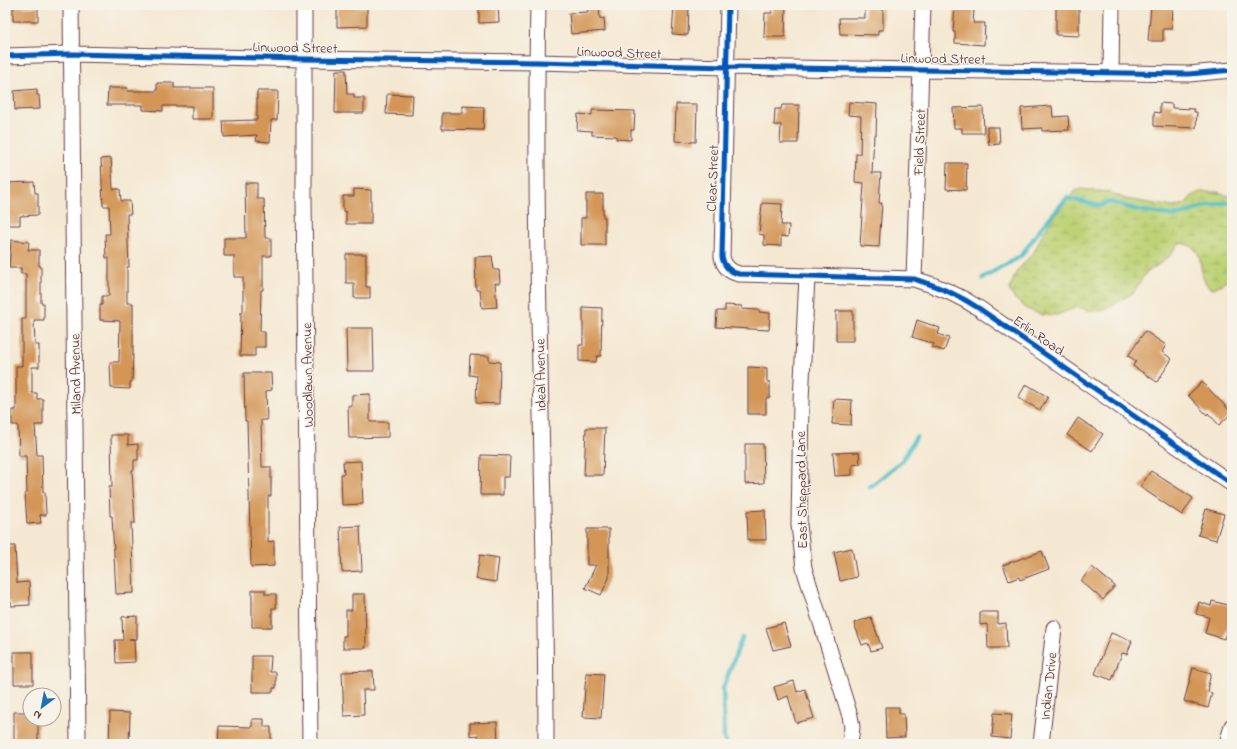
<svg xmlns="http://www.w3.org/2000/svg" width="1237" height="749" viewBox="0 0 1237 749" font-family="'Indie Flower',sans-serif">
<style>
.wetland{fill:url(#wetland-marsh);stroke:#847850}
.lines{fill:none;stroke-linecap:round;stroke-linejoin:round}
.stream{stroke:#4dbcc2;stroke-width:4.5}
.building{fill:#d39657}
.minor-casing{stroke:#643d44;stroke-width:17}
.minor{stroke:#fff;stroke-width:15}
.cycleway-casing{stroke:#f7f3e8;stroke-width:8}
.cycleway{stroke:#0057b8;stroke-width:5}
.labels{text-anchor:middle;stroke-width:3;stroke-linejoin:round;paint-order:stroke}
.street-label{font-size:14px;fill:#4a1f2b;stroke:#f7f3e8}
</style>
<defs>
<pattern id="wetland-marsh" width="20" height="14" patternUnits="userSpaceOnUse"><rect width="20" height="14" fill="#bdd276"/><path d="M1 5h8M5 5V1M11 12h8M15 12V8" fill="none" stroke="#a4b466"/></pattern>
</defs>
<rect width="100%" height="100%" fill="#f7f3e8"/>
<filter id="ink" filterUnits="userSpaceOnUse"><feTurbulence type="fractalNoise" baseFrequency=".025" numOctaves="2"/><feDisplacementMap in="SourceGraphic" scale="8" xChannelSelector="R" yChannelSelector="G"/><feConvolveMatrix kernelMatrix="1 2 1 2 8 2 1 2 1" color-interpolation-filters="sRGB"/></filter>
<filter id="wash" filterUnits="userSpaceOnUse"><feTurbulence type="fractalNoise" baseFrequency=".012" numOctaves="4" result="noise"/><feDisplacementMap in="SourceGraphic" scale="16" xChannelSelector="R" yChannelSelector="G"/><feGaussianBlur stdDeviation="0.9" result="paint"/><feColorMatrix in="noise" values="0 0 0 0 0 0 0 0 0 0 0 0 0 0 0 0 0 1.4 0 .05"/><feComposite in="paint" operator="in"/></filter>
<g filter="url(#wash)">
<rect width="100%" height="100%" fill="#f4e8d2"/>
<!-- wetland -->
<path class="wetland" d="M1081,189L1109,192L1125,199L1174,207L1185,204L1191,197L1200,192H1218L1232,197V277L1225,282L1212,289C1192,276 1212,246 1179,243L1169,257L1145,274L1133,293L1113,305L1098,311L1088,310L1078,307L1057,315H1042L1027,309L1014,298L1009,290L1017,271L1034,252L1043,233L1051,221L1075,191Z"/>
<g class="lines">
<!-- stream -->
<path class="stream" d="M983,278L1021,256L1041,228L1067,198L1100,206L1105,203L1111,202L1138,210L1176,216L1210,205L1232,202
M870,487L902,461L916,437
M727,744L724,739L723,688L742,638"/>
</g>
<g id="blocks">
<!-- building -->
<path class="building" d="M337,5H355V7H367V26L337,27Z
M479,5H498L499,22L479,23Z
M587,5H599L600,19L604,18L605,31L571,34L569,13L588,12Z
M674,5H689L688,35L672,34Z
M772,5H786L785,37H764L765,13H772Z
M865,5H883V30H878V35L840,34L839,18H865Z
M955,5H971V9L974,10L973,23H985L984,45L955,43V32H953Z
M1056,5H1079V36L1056,35Z
M1151,5H1173L1172,29H1163V41H1148Z
M13,7H38V21H13Z
M336,70H346L347,94H354V98H364V113H335Z
M157,83H174V88H213V119H192V106H163V111L143,110V105H107L108,88H128L127,91H157Z
M37,89V95H39L40,109L15,110L14,91Z
M257,91H278L277,120H271L270,142L256,141L257,135L224,137L223,121L257,120Z
M387,94L413,95L412,115L386,114Z
M849,102L877,104L876,135H874L872,173H881L879,203H882L879,247L860,246L864,183L855,182L856,154H860L861,116L848,115Z
M1160,103L1172,104V108L1194,109V112H1197L1196,128L1154,126V112L1160,113Z
M676,104H697L696,142L675,141Z
M782,105H799L798,143H780L781,125H774L775,109H781Z
M462,106L484,107L483,130L442,129V113H462Z
M1052,106L1053,117L1068,116L1069,130L1042,131V128L1022,129L1021,108Z
M983,107L984,133H962V128H954L953,108Z
M592,110L635,111L634,130H631V140L616,139V136L592,135V131L577,130L578,114L592,115Z
M987,127H999L1000,144L989,145Z
M111,158L113,189H120L121,201H130L131,214H127L129,267H127V303H133V353L132,382H130V389L111,388L110,362H119L120,321L100,320V305H102V296H109V258H106L105,234H110L109,206H103L101,159Z
M947,163H967L966,190L946,189Z
M34,182L35,193H38V215L20,216V225H6L5,183Z
M245,183H257V199H264L265,238H271V256H263V290H261L260,332H265V347H255V356H240L241,312H243V277H234V256H224V238H246Z
M354,189L371,190V224H346V211L343,212V196H354Z
M586,194H603V217H605V245H581V218H586Z
M762,203L782,204L781,225H789L788,237L781,236V246L764,245V235L759,234Z
M11,240L29,242L28,250H39V266H41V303H44V320H34L35,345H39V367H32V393H37V399H43V425H35L37,455H42L43,492H45L46,515H40L41,523L27,524L25,493H27L26,456H19L18,425H12V410H16V366H22V319H26V274H21V268H9Z
M346,254H366V287H370V298H354V283H346Z
M492,256L494,270H499L500,283H495L497,307L482,308L480,290H476L475,257Z
M725,305L742,306V309L759,310V312L770,313L769,330L716,327L717,311H725Z
M583,307L602,308L601,356H597L596,362L579,361V345H583Z
M836,311H853V341H836Z
M917,320L940,328L938,334L949,338L944,351L932,347L934,344L912,337Z
M346,328H373L374,371H347Z
M1145,331L1166,345L1162,352L1172,359L1157,382L1133,366L1136,361L1128,356Z
M470,355L489,356V361L500,362L499,404L476,403L477,376L469,375Z
M748,367L767,368V382H770V398H766V414H748Z
M244,373H271L272,390L266,391L267,420H261L262,467H271V496H268V542L274,541V566L251,567L247,421H245Z
M1202,382L1232,413L1219,425L1208,413L1207,415L1188,395Z
M1026,384L1048,397L1040,410L1018,398Z
M370,394V422H388V437L349,438L348,406H352V395Z
M834,399L852,400L851,425L832,424Z
M1078,418L1103,434L1092,451L1067,435Z
M586,428H605L603,475H584Z
M111,435H128V445L138,444V460H134V470H132L135,523H131L134,593L116,594L112,516H110L109,487H112Z
M745,444H763L764,483L745,484Z
M859,452L860,464L852,465V475L835,476L833,453Z
M481,455L510,456L509,477H503V495H480Z
M361,461L363,504L342,505L341,474H344L343,462Z
M1151,471L1193,498L1182,515L1140,487Z
M1206,509L1224,514L1216,540L1198,535Z
M765,510L766,540H748L747,511Z
M360,526L362,571L342,572L340,527Z
M587,529H609V578L601,595L585,588L596,565H587Z
M5,546H15L17,583L29,582L30,605L11,606V602H5Z
M852,548L857,577L840,581L834,552Z
M1042,551L1049,569L1020,580L1019,577L1009,581L1003,565Z
M480,555L499,558L496,582L476,579Z
M1092,567L1115,586L1103,600L1081,581Z
M252,590H265V594H276V608H272V627H252Z
M352,594H365L366,648H343V636H346V610H352Z
M1212,601L1232,606V612L1224,639L1205,633L1209,617L1196,614L1199,602L1211,606Z
M980,612H998V624L1006,623L1007,648H988L987,624L980,625Z
M137,616V639H129H134L135,662L116,663L115,640H123L122,617Z
M871,617L882,648L871,651L868,643L862,645L854,623Z
M784,623L791,646L773,650L766,628Z
M1111,633L1132,641L1127,654L1122,653L1112,680L1095,674Z
M14,652H33V684H14Z
M252,656H271L270,672H276V688H273V692H252Z
M1193,668L1211,673L1208,686L1209,687L1208,692L1212,693L1208,708L1184,701Z
M373,671L374,690H363L364,715L344,716L342,672Z
M586,673L604,674L601,718L583,717Z
M794,681L797,692L805,689L814,718L796,723L788,696L778,700L774,687Z
M885,707H899V714H904L905,737L886,738Z
M14,712H30V719H38V744H14Z
M110,712L130,713L129,744H109Z
M994,713L1012,714L1010,739L992,737Z
M252,719H264V727H271V744H218L219,726L252,727Z
M497,722L498,744H478V735L470,736V723Z"/>
</g>
</g>
<g filter="url(#ink)">
<use href="#blocks" fill-opacity="0" stroke="#643d44" stroke-width="1"/>
<g class="lines">
<!-- minor casing -->
<g class="minor-casing">
<path id="minor" d="M71,5L78,744
M304,5V196L310,744
M538,5C533,251 546,498 546,744
M728,5L722,257C724,267 730,272 739,274L914,279C938,286 959,295 980,309L1232,484
M5,56L71,54L304,59L537,62L727,67L1189,74L1232,70
M1111,73L1112,5
M807,276L801,401L799,525L804,568L850,716L852,727L850,744
M914,279L923,5
M1041,744L1054,628
M1227,744L1232,726"/>
</g>
<!-- minor -->
<use href="#minor" class="minor"/>
<!-- cycleway casing -->
<g class="cycleway-casing">
<path id="cycleway" d="M728,5L722,257C724,267 730,272 739,274L914,279C938,286 959,295 980,309L1232,484
M5,56L71,54L304,59L537,62L727,67L1189,74L1232,70"/>
</g>
<!-- cycleway -->
<use href="#cycleway" class="cycleway"/>
</g>
</g>
<g class="labels">
<!-- street labels -->
<g class="street-label">
<text transform="translate(295 47) rotate(1)" y="5">Linwood Street</text>
<text transform="translate(619 52) rotate(2)" y="5">Linwood Street</text>
<text transform="translate(943 58) rotate(1)" y="5">Linwood Street</text>
<text transform="translate(919 142) rotate(-88)" y="5">Field Street</text>
<text transform="translate(712 178) rotate(-88)" y="5">Clear Street</text>
<text transform="translate(1039 335) rotate(35)" y="5">Erlin Road</text>
<text transform="translate(75 374) rotate(-91)" y="5">Miland Avenue</text>
<text transform="translate(307 375) rotate(-91)" y="5">Woodlawn Avenue</text>
<text transform="translate(540 375) rotate(-91)" y="5">Ideal Avenue</text>
<text transform="translate(801 490) rotate(-91)" y="5">East Sheppard Lane</text>
<text transform="translate(1048 686) rotate(-84)" y="5">Indian Drive</text>
</g>
</g>
<!-- margin -->
<rect width="1237" height="749" fill="none" stroke="#f7f3e8" stroke-width="20"/>
<!-- north arrow -->
<g transform="translate(42 707) rotate(212)"><circle r="19" fill="#f7f3e8" stroke="#b29e9c"/>
<path d="M0-3L7 15L0 10L-7 15Z" fill="#1f6fb2"/>
<text y="-6" font-size="11" font-weight="bold" text-anchor="middle" fill="#4a1f2b">N</text>
</g>
</svg>
